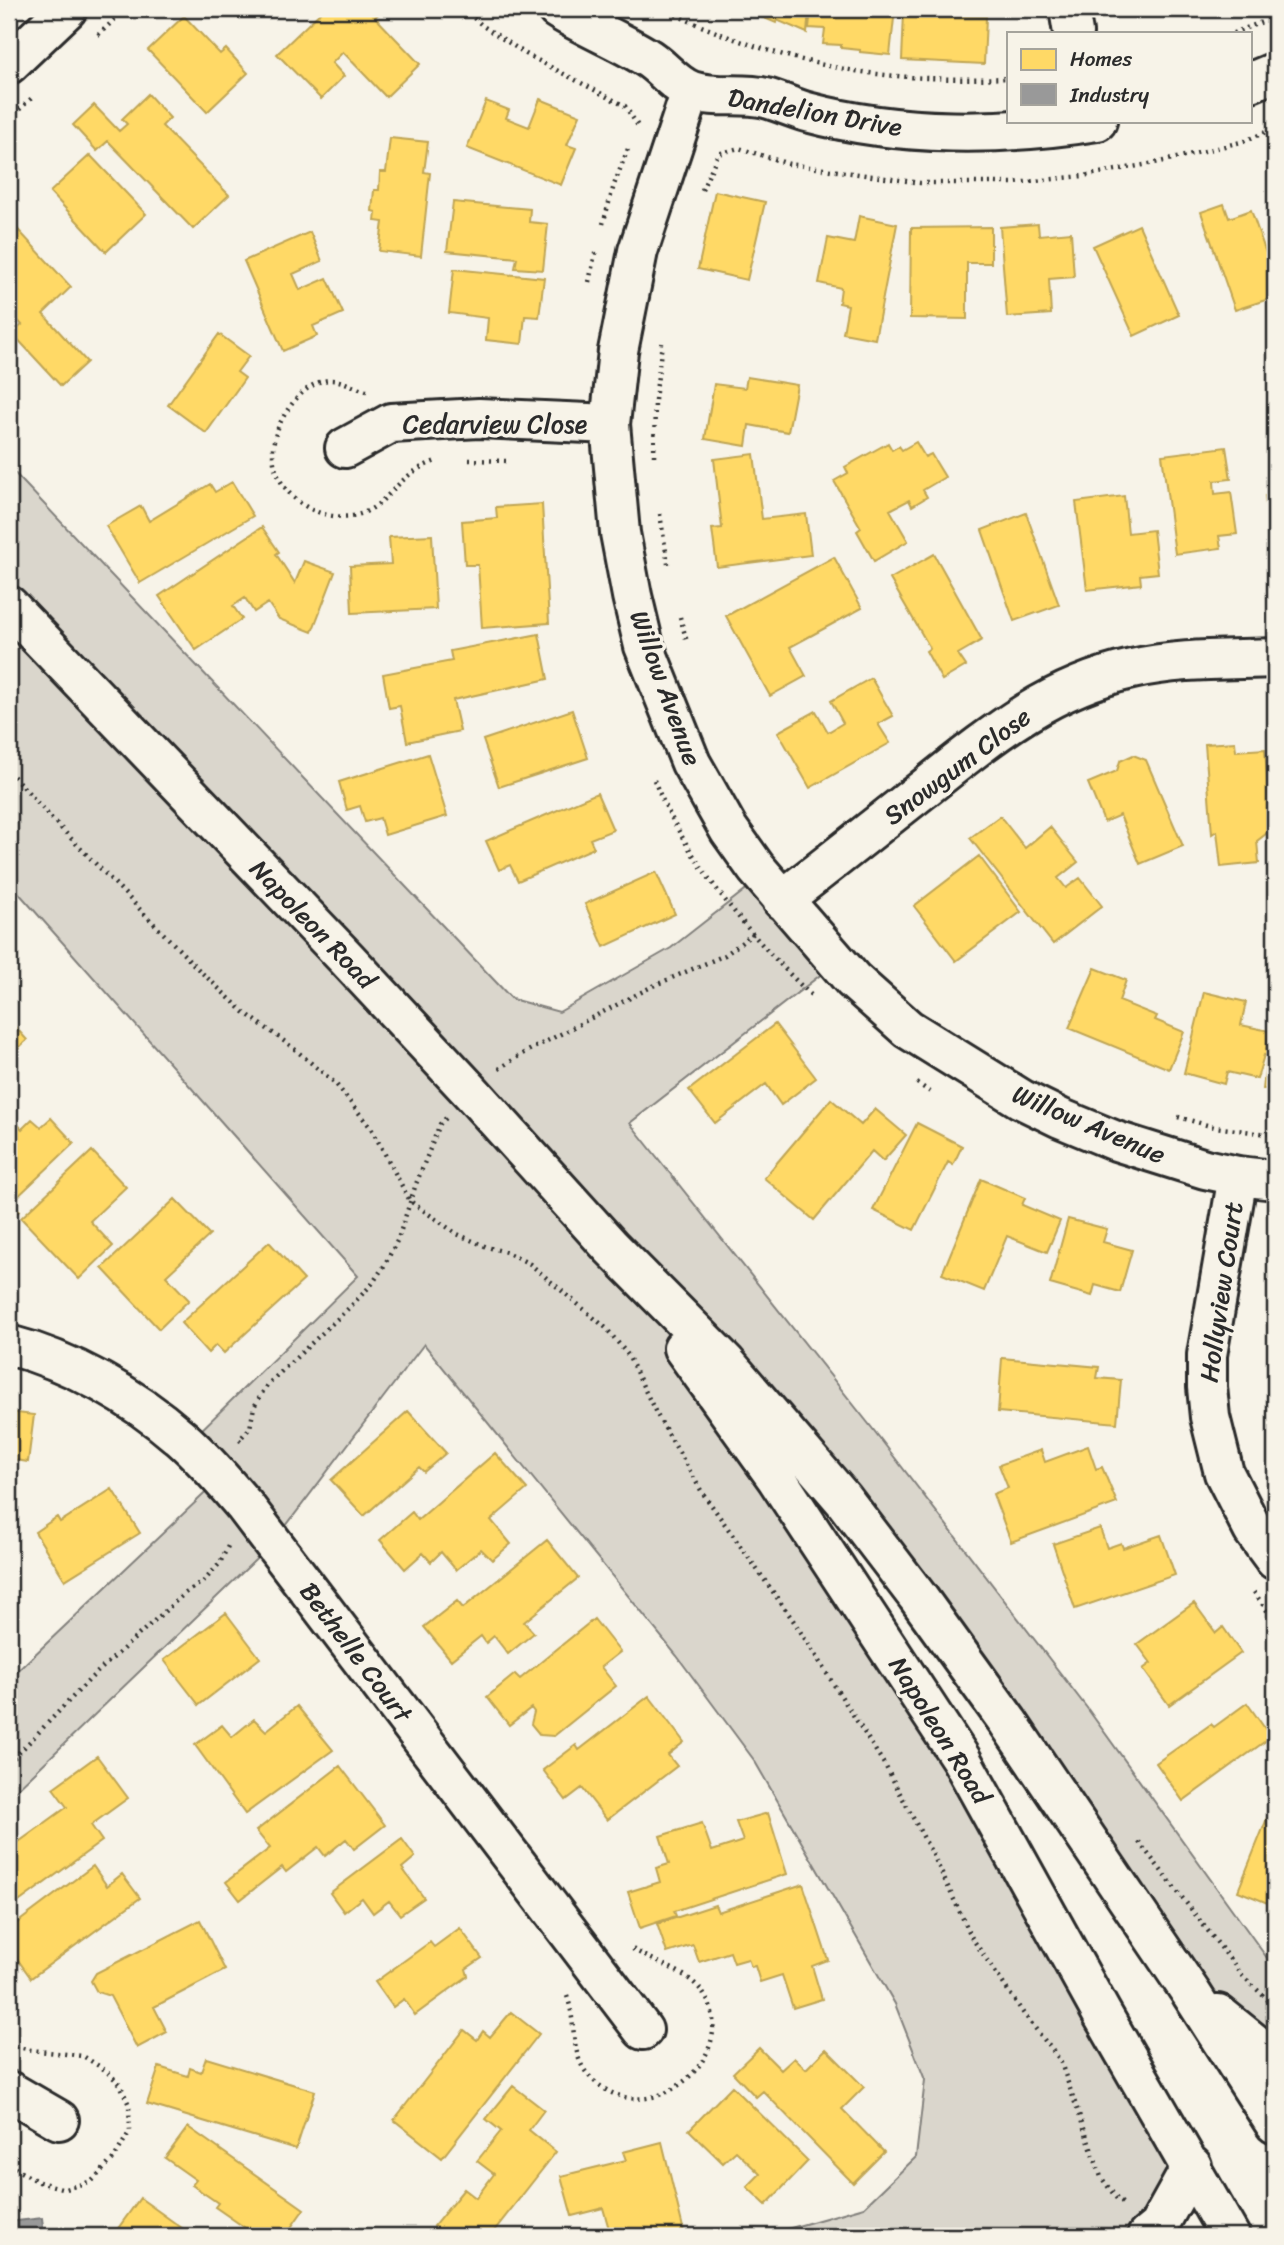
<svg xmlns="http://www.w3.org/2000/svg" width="1284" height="2245" viewBox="0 0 1284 2245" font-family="Sriracha,sans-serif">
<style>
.green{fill:#dad6cc;stroke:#82807c;stroke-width:2}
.homes{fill:#ffd966;stroke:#bfa554;stroke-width:2}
.industry{fill:#999;stroke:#787878;stroke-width:2}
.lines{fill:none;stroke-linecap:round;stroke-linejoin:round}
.minor-casing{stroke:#2b2b2b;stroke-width:44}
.secondary-casing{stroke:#2b2b2b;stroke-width:44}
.path{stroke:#2b2b2b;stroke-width:4.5;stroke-dasharray:2 5;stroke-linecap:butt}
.minor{stroke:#f7f3e8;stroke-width:38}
.secondary{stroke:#f7f3e8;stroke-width:38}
.labels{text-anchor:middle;stroke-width:7;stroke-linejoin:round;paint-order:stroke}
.street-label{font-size:26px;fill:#2b2b2b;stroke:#f7f3e8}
</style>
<rect width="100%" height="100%" fill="#f7f3e8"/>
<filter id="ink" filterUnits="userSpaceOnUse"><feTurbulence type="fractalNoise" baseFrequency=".0143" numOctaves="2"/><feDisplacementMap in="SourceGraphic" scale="14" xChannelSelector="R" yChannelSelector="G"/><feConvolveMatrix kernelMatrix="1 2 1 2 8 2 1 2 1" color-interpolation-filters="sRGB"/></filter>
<g filter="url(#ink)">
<!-- green -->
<path class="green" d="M9,467L512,999L559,1012L671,948L763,876L837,962L630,1123L872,1428L1087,1708L1275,1969V2060L1191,1993L726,1363L777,1479L1192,2166L1147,2236H763L864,2207L916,2157L925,2080L895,2004L754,1760L677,1656L424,1344L273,1543L9,1797V1679L220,1479L187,1444L358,1276L9,882Z"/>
<!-- homes -->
<path class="homes" d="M324,9H384L375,17L420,64L386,97L343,52L332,63L344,76L321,99L277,54Z
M743,9H809L807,33L777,20L776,23Z
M811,9H895L890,55L860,52V50L841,48V45L823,44L825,29L809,28Z
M904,13L986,17L984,64L902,60Z
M184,16L220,54L226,49L248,73L207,112L148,50Z
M148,94L170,118L162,126L229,195L193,229L108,141L97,151L73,125L94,105L119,131L127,124L122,119Z
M540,99L580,115L567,145L576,148L561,185L467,148L486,101L509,110L506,118L529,127Z
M390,138L428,142L424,172L430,173L421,256L379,251L383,222L375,221L376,212L372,211L374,190H379L380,172H386Z
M90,155L146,214L106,252L50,192Z
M715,191L765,202L747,280L698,269Z
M453,202L530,209L529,222L548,224L543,270L515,268L517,258L447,251Z
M1224,204L1229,218L1251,210L1275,279V297L1235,310L1201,212Z
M859,216L897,224L875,339L843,333L848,305L839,303L841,288L819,283L828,238L854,243Z
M9,220L71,287L43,314L87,362L61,386L12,333L22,325L9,311V290L14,286L9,280Z
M1038,224L1039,235L1071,232L1074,277L1049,279L1051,314L1007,317L1000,227Z
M1139,225L1179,315L1134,336L1093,246Z
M991,227V263H967V319L910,318L911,228Z
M310,232L322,261L293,274L300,290L327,278L343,313L313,326L317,336L283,351L244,261Z
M454,269L544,278L539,317L525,316L522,344L486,340L488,318L449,313Z
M219,334L249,356L237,372L245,378L206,433L168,405Z
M747,377L797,385L788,432L749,425L746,446L705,439L714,384L745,388Z
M916,442L925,457L931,454L945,477L923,490L927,497L912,506L909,500L890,510L908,541L874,561L857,531L861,528L834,481L848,473L845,467L888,443L892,450L899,446L902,450Z
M1226,447L1231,479L1214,481L1215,494L1231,492L1237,534L1219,536L1221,548L1175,554L1162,455Z
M754,454L762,519L806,514L811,555L717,567L712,529L722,528L714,459Z
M232,482L253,516L140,583L106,526L141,506L149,521L210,484L215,492Z
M1275,495V572H1273L1265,496Z
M1124,496L1128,533L1153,530L1158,573L1140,575L1141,584L1087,590L1076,502Z
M542,504L549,623L482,628L478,565H465L462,521L497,518L496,507Z
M1026,513L1059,605L1014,621L982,530Z
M262,527L279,552L276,554L295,583L304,561L335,572L312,632L279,619L268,603L254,612L245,598L233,606L242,619L196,650L159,596Z
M432,535L436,609L352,613L350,566L391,564L389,537Z
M934,554L982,640L958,654L966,666L942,680L926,651L930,648L890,579Z
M834,557L862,608L790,647L806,676L770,696L726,616Z
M539,634L548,679L453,700L460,731L407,742L400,706L389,708L383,674L452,661L450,651Z
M871,678L893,716L878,724L890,743L810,788L778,732L816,711L828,732L843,723L831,701Z
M572,710L588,758L499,787L483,740Z
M1235,742L1236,751L1265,749L1271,830L1257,841L1259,863L1221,867L1217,831L1212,834L1205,744Z
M428,754L447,816L385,835L380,818L365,822L360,806L347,810L339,782Z
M1133,755L1146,760L1183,846L1140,864L1120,815L1104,822L1088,783L1117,771L1120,761Z
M597,793L613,830L590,839L594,848L518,881L510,865L499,870L486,841Z
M1000,816L1025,848L1050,827L1078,862L1058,878L1066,888L1080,878L1102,906L1053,944L970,838Z
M979,856L1021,912L956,961L914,906Z
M656,872L675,914L604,947L585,904Z
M1095,968L1126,980L1119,1001L1157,1016L1155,1020L1184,1032L1169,1069L1069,1028Z
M1204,992L1246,1002L1241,1025L1269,1031L1266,1050L1275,1051V1089H1263L1267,1056L1264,1055L1257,1079L1227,1072L1224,1084L1184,1073Z
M9,1020L27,1040L9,1057Z
M775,1024L816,1078L781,1105L766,1084L715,1123L689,1090Z
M831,1099L861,1125L875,1109L906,1135L883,1161L872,1151L814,1220L764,1178Z
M9,1115L22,1129L32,1119L41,1127L51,1118L74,1143L11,1203L19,1211L9,1220Z
M917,1123L962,1146L953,1165L948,1162L914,1230L873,1210Z
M92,1151L126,1187L90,1221L113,1246L79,1279L21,1218Z
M981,1179L1025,1198L1022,1205L1060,1221L1047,1252L1007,1236L984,1291L942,1274Z
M175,1199L210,1235L166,1276L189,1300L159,1329L102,1268Z
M1068,1219L1107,1229L1103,1242L1132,1250L1120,1292L1095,1285L1092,1296L1050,1284Z
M269,1242L304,1280L224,1353L216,1345L208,1353L181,1323Z
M1002,1358L1099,1367L1097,1378L1121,1380L1117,1423L998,1412Z
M408,1411L446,1453L424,1472L419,1467L364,1516L331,1480Z
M9,1412L34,1415L28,1462L9,1459Z
M1088,1446L1096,1469L1102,1467L1117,1503L1011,1542L993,1494L1008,1488L999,1465L1041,1450L1045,1462Z
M495,1453L527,1489L491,1520L511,1544L492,1560L481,1549L456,1570L441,1552L431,1562L423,1553L405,1569L380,1540L412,1512L418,1520Z
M112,1489L140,1533L65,1580L35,1532L57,1517L60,1522Z
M1100,1528L1107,1548L1121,1543L1123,1548L1161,1535L1175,1575L1075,1609L1053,1544Z
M547,1540L578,1578L524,1622L534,1633L508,1654L494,1636L486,1643L481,1636L451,1660L424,1627L457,1601L463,1608Z
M1194,1603L1216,1633L1223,1627L1241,1653L1169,1705L1143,1669L1151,1663L1137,1644Z
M226,1613L260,1658L199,1705L164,1660Z
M594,1619L620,1652L601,1667L616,1686L554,1736L540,1735L531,1724L534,1712L531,1708L509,1725L487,1697L515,1674L520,1679Z
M649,1696L684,1742L668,1755L677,1766L607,1820L582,1788L566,1800L543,1770L576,1745L579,1750Z
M1247,1703L1271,1737L1183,1801L1156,1763L1211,1724L1214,1727Z
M297,1706L333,1750L245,1814L195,1745L222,1725L232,1737L254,1719L266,1731Z
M97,1756L128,1798L91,1825L102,1841L9,1909V1849L67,1807L53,1788Z
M340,1766L385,1825L354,1849L346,1839L325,1856L318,1847L286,1872L282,1867L240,1900L226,1882L270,1848L256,1831Z
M1274,1801L1275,1802V1906L1238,1891Z
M768,1813L787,1874L674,1911L676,1916L640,1928L628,1892L660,1882L656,1868L669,1864L660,1836L702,1823L712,1851L743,1841L736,1822Z
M402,1839L415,1857L402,1868L424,1898L400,1915L389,1901L373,1913L362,1898L344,1912L330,1893Z
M93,1866L107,1886L122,1874L140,1898L31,1978L15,1956L9,1961V1929Z
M803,1884L828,1960L812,1966L822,1999L793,2008L782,1975L760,1982L755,1966L751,1967L748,1959L734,1963L730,1952L699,1962L693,1945L667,1953L657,1924L715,1905L718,1912Z
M200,1920L225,1970L154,2007L167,2032L137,2048L110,1996L97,1992L91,1981L96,1973Z
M460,1928L482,1958L466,1969L468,1976L415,2015L404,1999L393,2007L375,1982L430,1942L434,1947Z
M511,2012L539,2034L442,2158L394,2120L464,2030L477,2040L483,2031L490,2037Z
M759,2048L781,2070L794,2058L806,2069L826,2049L864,2087L842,2109L884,2152L853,2183L763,2091L756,2097L733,2073Z
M206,2058L315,2091L296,2149L147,2104L159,2067L188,2076L190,2068L201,2072Z
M513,2086L544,2110L529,2130L556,2152L490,2236H446L434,2226L464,2189L476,2198L494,2174L477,2161L501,2131L486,2119Z
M732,2086L808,2161L766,2205L747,2187L760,2174L736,2151L723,2163L689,2130Z
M188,2127L304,2209L285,2236H257L215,2207L218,2203L192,2185L196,2180L165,2158Z
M662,2142L685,2236H611L603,2208L572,2216L561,2176L626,2160L623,2152Z
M140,2198L193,2236H117L114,2234Z"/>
<!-- industry -->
<path class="industry" d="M42,2218L44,2236H9V2222Z"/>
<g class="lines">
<!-- minor casing -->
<g class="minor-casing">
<path id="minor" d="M557,9C585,27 617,39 646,57C662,66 674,85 692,91C716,99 742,92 766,98C780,102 793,108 807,112C900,137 1003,136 1097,121
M1069,9L1073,33
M9,64L67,9
M1251,82L1275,72
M691,91L638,251L618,351L610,424L620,533L632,596L644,646L691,763L729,830L756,868L853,980L908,1029L1021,1099L1060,1118L1116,1141L1205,1169L1238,1176L1275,1180
M345,448L391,423L479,418L610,424
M782,900C829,864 875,827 921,791C988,738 1046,688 1132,669C1179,658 1227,660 1275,658
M1238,1176L1207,1355V1387L1210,1417L1224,1473L1253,1530L1275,1560
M9,1345C71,1361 133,1396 181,1438C204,1458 224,1482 244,1505L643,2030
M9,2091L59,2120"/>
</g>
<!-- secondary casing -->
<g class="secondary-casing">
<path id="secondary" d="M9,606L347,959L472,1093L611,1247L726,1363L843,1499L917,1596L1008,1722L1191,1993L1275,2124
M683,1348L777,1479L961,1759L1101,2012L1230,2236
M1218,2014L1275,2060
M1147,2236L1158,2227L1192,2166"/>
</g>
<!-- path -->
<path class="path" d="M463,9L483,26L526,54L625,106L638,126L637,128
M663,9C718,35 779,57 839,68C895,79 953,80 1009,78
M1233,33L1275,17
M98,35L126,9
M9,119L34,96
M702,190L718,154L739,148L789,164L920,183H1015L1083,176L1160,162L1245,141L1275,128
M603,224L614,185L629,146
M589,282L596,249
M367,391C355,389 344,380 331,380C301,380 271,426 273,454C275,494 314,521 352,516C378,512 389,491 408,476C417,469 425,465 436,461
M654,456L655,400L662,343
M469,460L509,461
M660,514L668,564
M680,617L687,642
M9,771L54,821L199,970L244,1012L292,1047L335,1083L371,1128L410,1201L457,1234L487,1247L506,1252L530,1264L606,1328L628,1355L656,1413L702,1492L793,1620L886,1767L935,1859L972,1938L1024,2014L1060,2060L1101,2177L1117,2199L1125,2205
M654,780C685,858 750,937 811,995
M499,1069L522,1054L653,986L725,955L754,933
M917,1083L933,1094
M1178,1117L1214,1127L1275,1135
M241,1441L239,1440L250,1428L254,1407L267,1385L352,1305L372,1284L384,1266L398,1239L416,1184L440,1124L446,1118
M1254,1592L1275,1622
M9,1763L92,1677L185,1593L204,1581L220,1563L228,1546
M1139,1842L1243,1976L1275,2007
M567,1996C577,2023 569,2055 590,2077C652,2141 749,2048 700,1989C683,1969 653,1962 631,1948
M9,2045L31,2050L83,2056L105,2070L120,2084L129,2105L130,2131L114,2158L92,2181L65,2189L39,2182L19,2171L9,2163"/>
<!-- minor -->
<use href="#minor" class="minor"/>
<!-- secondary -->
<use href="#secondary" class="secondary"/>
</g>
</g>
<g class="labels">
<!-- street labels -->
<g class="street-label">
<text transform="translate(815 112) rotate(10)" y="9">Dandelion Drive</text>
<text x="495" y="433">Cedarview Close</text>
<text transform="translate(666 688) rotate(70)" y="9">Willow Avenue</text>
<text transform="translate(957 766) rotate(-37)" y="9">Snowgum Close</text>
<text transform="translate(313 924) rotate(46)" y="9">Napoleon Road</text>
<text transform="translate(1089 1124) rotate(23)" y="9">Willow Avenue</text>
<text transform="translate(1221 1292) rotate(-82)" y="9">Hollyview Court</text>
<text transform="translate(356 1652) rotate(53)" y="9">Bethelle Court</text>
<text transform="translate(940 1730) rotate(58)" y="9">Napoleon Road</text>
</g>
</g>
<!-- margin -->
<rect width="1284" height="2245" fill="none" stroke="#f7f3e8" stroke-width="35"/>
<rect x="18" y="18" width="1249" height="2210" fill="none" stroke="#2b2b2b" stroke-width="2.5" filter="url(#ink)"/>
<!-- legend -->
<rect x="1007" y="32" width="245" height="91" fill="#f7f3e8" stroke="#a5a39c" stroke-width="2"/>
<rect x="1021" y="49" width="35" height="21" fill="#ffd966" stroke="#a5a39c" stroke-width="2"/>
<text x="1070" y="66" font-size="21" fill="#2b2b2b">Homes</text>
<rect x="1021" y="84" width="35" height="21" fill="#999999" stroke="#a5a39c" stroke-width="2"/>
<text x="1070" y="102" font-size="21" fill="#2b2b2b">Industry</text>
</svg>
